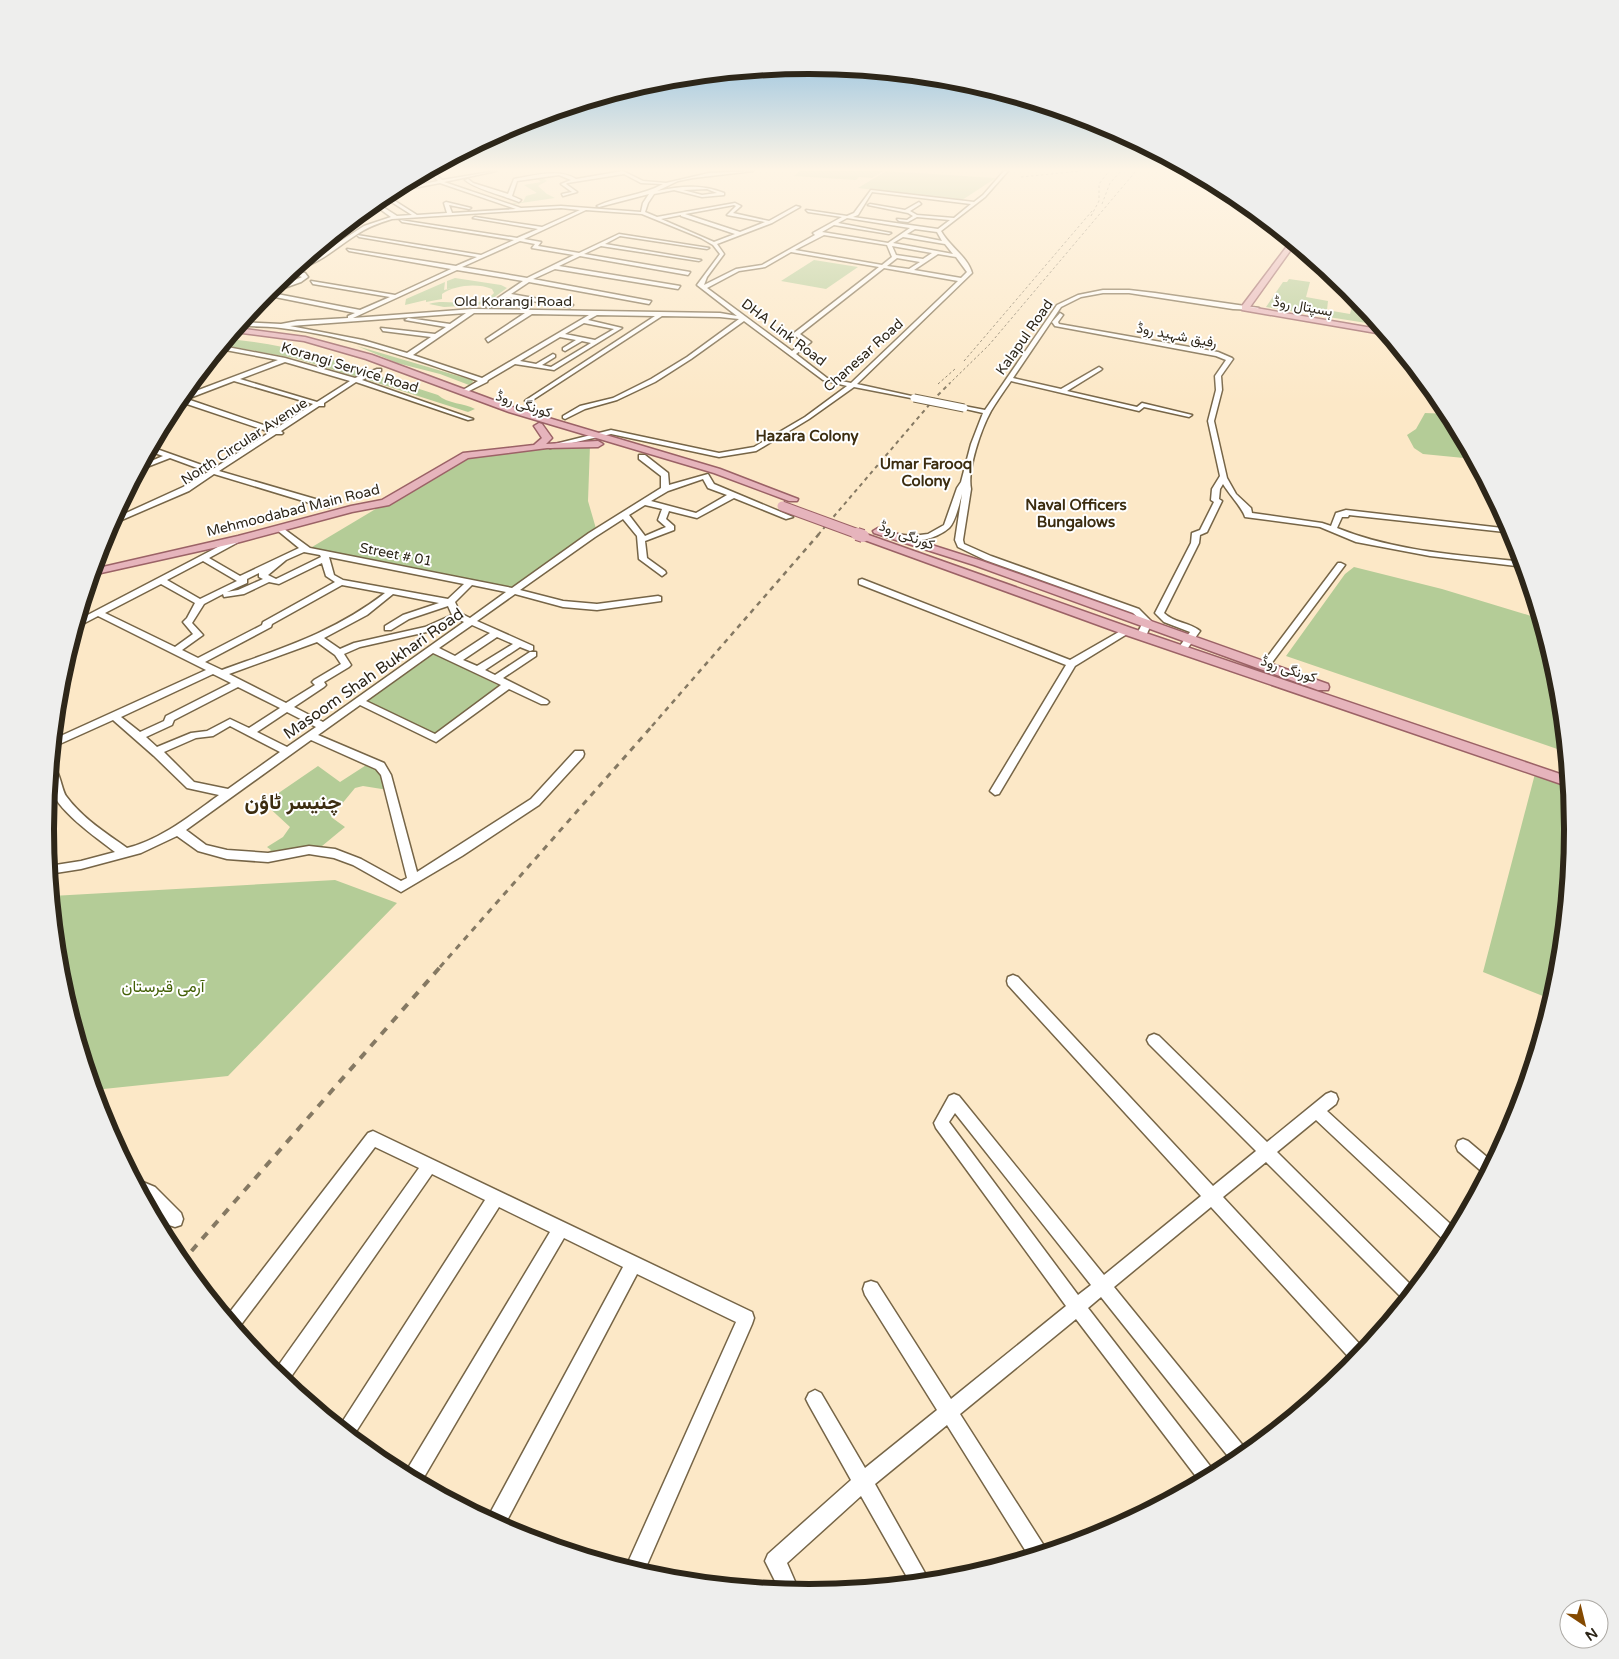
<svg xmlns="http://www.w3.org/2000/svg" width="1619" height="1659" viewBox="0 0 1619 1659" font-family="'Varela Round',Vazirmatn,sans-serif">
<style>
.green{fill:#b4cc97}
.lines{fill:none;stroke-linecap:round;stroke-linejoin:round}
.minor-casing{stroke:#766547;stroke-width:3}
.major-casing{stroke:#9b6266;stroke-width:3}
.minor{fill:#fff;fill-rule:evenodd}
.major{fill:#e6b4bc;fill-rule:evenodd}
.rail-far4{stroke:#857963;stroke-width:1;stroke-dasharray:2.5 2.5;stroke-linecap:butt}
.rail-far3{stroke:#857963;stroke-width:2;stroke-dasharray:4 4;stroke-linecap:butt}
.rail-far2{stroke:#857963;stroke-width:2.5;stroke-dasharray:5 5;stroke-linecap:butt}
.rail-far1{stroke:#857963;stroke-width:3;stroke-dasharray:6 6;stroke-linecap:butt}
.rail{stroke:#857963;stroke-width:4;stroke-dasharray:8 8;stroke-linecap:butt}
.minor-bridge-casing{stroke:#766547;stroke-width:9;stroke-linecap:butt}
.major-bridge-far1-casing{stroke:#9b6266;stroke-width:11;stroke-linecap:butt}
.major-bridge-casing{stroke:#9b6266;stroke-width:14;stroke-linecap:butt}
.minor-bridge{stroke:#fff;stroke-width:7}
.major-bridge-far1{stroke:#e6b4bc;stroke-width:9}
.major-bridge{stroke:#e6b4bc;stroke-width:12}
.labels{text-anchor:middle;stroke-width:4;stroke-linejoin:round;paint-order:stroke}
.far-street-label{font-size:14px;fill:#2d2619;stroke:#fff}
.far-neighbourhood-label{font-size:15px;font-weight:bold;fill:#3c2d10;stroke:#fff}
.street-label{font-size:16px;fill:#2d2619;stroke:#fff}
.park-label{font-size:16px;fill:#436006;stroke:#fff}
.district-label{font-size:21px;font-weight:bold;fill:#3c2d10;stroke:#fff}
.rim{fill:none;stroke:#2d2619;stroke-width:6}
</style>
<rect width="100%" height="100%" fill="#fce8c7"/>
<!-- green -->
<path class="green" d="M799,171H884L872,178L859,177L856,180L794,176Z
M886,171L996,178L962,200L858,188Z
M541,177L547,181L538,186L547,194L555,198L514,204L512,203L523,202L526,196L537,193L524,185L541,182L536,178Z
M814,260L858,267L826,289L781,281Z
M455,278L501,285L507,288L489,301L478,305L444,307L429,304C448,297 478,312 494,293L492,289C477,283 455,285 442,294V299L426,302V300L405,305L406,299L445,282L444,290L453,288L447,289V281Z
M1289,279L1310,282L1306,297L1328,301L1327,310L1350,314L1352,306L1366,309L1364,314L1369,315L1370,313L1379,325L1266,307L1283,282H1287Z
M228,339C277,343 321,355 367,371L357,377L294,358L223,345Z
M357,346L472,380L473,382L469,385L440,374L397,363Z
M372,375H376L438,395C448,404 464,403 475,409L468,412L368,380L367,378Z
M1425,413L1450,414L1474,459L1423,454L1414,448L1407,435L1416,429Z
M590,445L588,501L597,532L514,591L307,550L466,455Z
M1354,567L1442,589L1541,619L1559,681L1566,752L1286,656L1345,574Z
M434,654L502,687L435,739L364,703Z
M371,762L380,766L388,790L363,786L355,788L331,817L345,827L316,851L262,857L271,850L267,847L283,837L290,827L264,803L318,766L340,782Z
M1536,770L1569,782L1574,826L1565,867L1570,869L1559,979L1553,1000L1483,972Z
M335,880L397,903L228,1076L94,1090L60,978L52,896Z"/>
<g class="lines">
<!-- minor casing -->
<g class="minor-casing">
<path id="minor" d="M429,171H433L442,180L496,171L444,182L521,208L561,206L641,212L643,203L649,194L599,207L597,206C618,196 642,196 663,184L641,183L624,174L567,183L566,184L577,192L563,196L562,194L572,192L561,184L571,180L559,175L517,181L512,196L521,200L519,202C505,196 475,189 465,180L468,179L473,183L508,194L514,179C533,176 558,168 576,179L623,171L643,181L666,183L709,173L753,171L693,178L678,181L657,191C681,186 701,184 724,193V195L702,197L674,190L654,194L648,203L645,212L657,217L735,203L741,206L733,213L769,221L796,206L800,207L772,223L717,244L724,254L707,277L704,285L736,269L762,265L815,235L813,233L842,217L808,212L806,210L847,216L854,213L871,190L974,202L983,195L1004,171H1008L985,197L941,231C949,246 968,257 972,273L857,384L916,397V399L854,387L809,419L756,451L719,457L611,434L550,448L547,446L611,430L719,453L754,447L805,417L847,386L823,380L744,321L691,359L655,382L617,400L585,409L565,419L563,418V416L580,406L613,398L651,379L687,357L739,319L720,317L662,316L528,403L525,401L526,400L655,316L597,315L588,320L622,328L554,370L515,364L488,380L487,382L465,393L463,392V390L478,381C414,359 349,336 281,328C267,326 253,327 239,325L241,322L281,324L297,321L348,318V316L355,313L275,297L277,294L360,310L390,297L313,284L311,281L395,295L451,269L349,251L347,249L456,266L477,257L359,237L357,235L481,255L514,240L402,222L400,220L517,238L538,229L473,218L475,217L542,227L580,210L561,208L392,219C379,223 367,227 356,235C338,246 317,267 294,268L319,255L364,226L391,217L373,204L375,202L397,216L412,215L382,196L384,194L417,215L447,213L444,203L446,202L471,208L469,209L449,205L452,213L516,209L440,183L387,193L392,190L438,181ZM707,189L717,193L702,195L683,190ZM872,192L971,204L954,218L917,215L910,211L921,204L919,202L905,210L870,204L868,205L908,213L913,216L907,220L897,219L899,221L908,222L917,217L950,220L938,229L853,217L858,215ZM734,205L736,206L727,215L765,222L740,232L685,214ZM586,210L642,214L701,238L713,245L720,254L697,285L737,316L720,313L473,309L353,318L457,270L523,281L486,306L488,309L507,297L570,307L573,305L511,294L529,282L649,304L651,301L533,279L555,269L678,289L680,286L559,266L580,256L688,275L690,272L584,254L601,246L699,261L701,260L605,244L620,236L707,249L709,248L619,234L579,253L538,246L541,242L524,239ZM681,215V216L735,234L714,242L661,219ZM847,218L910,228L888,243L822,232L834,225L889,234L891,233L838,223ZM915,229L937,232L942,241L907,234ZM824,235L887,245L892,257L882,265L795,250ZM903,237L945,244L953,254L893,243ZM520,241L535,244L532,248L574,255L527,278L462,267ZM892,246L932,253L923,259L896,255ZM791,252L879,267L794,333V335L804,342L792,351L707,288L739,271L765,267ZM938,254L956,257L967,272L961,278L914,270ZM897,258L920,262L909,269L887,266ZM884,268L958,281L851,383L827,378L796,354L811,342L800,334ZM466,313L450,324L408,318L405,320L446,327L435,334L381,328L383,331L431,337L407,353L363,340L290,326ZM474,313H525L486,339L488,342L532,314L589,315L482,378L413,355ZM584,323L614,329L595,340L565,334ZM560,337L576,340L563,348V350L565,351L582,341L591,343L551,367L542,365L555,357V355L553,354L536,364L520,361Z
M291,271L305,273L308,277L301,282L267,294V292L302,277L288,273Z
M1103,290H1129L1155,293L1259,308L1256,310L1233,309L1129,293H1103L1081,297L1061,307L1013,378L1061,389L1099,367L1102,369L1101,370L1067,391L1137,407L1142,403L1192,415L1189,417L1144,407L1139,411L1011,381C1004,391 997,401 991,411C981,429 967,470 971,489L963,540L964,544L991,556L1139,609L1152,622L1146,636L1141,639L1136,636L1143,622L1133,613L985,560L958,547L955,540L962,494C960,502 955,523 949,528C936,540 906,546 892,536L896,534L912,536L928,534L944,525L957,488L961,482L971,444L983,413L961,408L964,406L985,410L1057,305L1078,295Z
M1060,313L1063,315L1058,322L1059,324L1218,352L1232,358L1233,359L1221,376L1222,390L1214,421L1227,478L1236,494L1251,508L1252,513L1322,523L1331,526L1336,513L1346,510L1511,529L1514,533L1349,515L1348,517H1342L1337,528C1396,552 1461,555 1524,562L1525,567L1430,556L1356,542L1320,527L1245,517C1243,509 1229,494 1223,484L1220,489L1219,499L1222,501L1207,532L1200,535L1199,543L1164,613C1174,623 1189,622 1200,631L1185,652H1179L1177,650L1190,632L1164,622L1155,613L1191,543L1192,533L1200,530L1214,502L1211,500L1212,489L1220,476L1208,421L1216,390L1215,376L1226,360L1216,356L1055,326L1052,322Z
M222,346L285,358L355,378L377,369H381V371L362,380L473,419L468,420L356,382L324,403V406H319L281,431L283,433L282,434H276L219,471L329,503V507H323L214,474L189,491L110,525L113,519L183,487L208,472L170,458L139,470L142,465L163,456L149,451L151,447L213,469L270,432L181,402L176,403L180,397L278,360L220,349ZM285,362L350,381L317,402L240,379ZM234,381L313,404L275,429L187,399Z
M639,455H645L668,473L669,485L708,474L714,484L793,517L786,519L734,498L697,518L669,511L666,519L674,526V530L645,541L647,558L665,571L666,573L662,576L639,559L637,536L623,519L595,537L520,590L563,601L597,604L658,596L661,597V601L597,610L563,607L515,594L477,621L533,646V650L530,651L520,647L485,670L495,675L530,652H536V656L503,678L547,700L549,702L547,704H541L509,689L436,742L360,705L318,735L384,763L391,775L417,872L531,799L575,751H583L584,754L583,757L539,805L462,856L401,892L353,865L334,858L309,854L268,862L227,859L198,851L177,836L141,853L81,869L49,874V866L81,861L115,852C97,838 53,808 50,785C49,779 51,771 51,765C60,769 61,788 66,796C82,818 106,833 127,848C162,839 191,815 219,795L187,788L154,756L113,720L53,747L54,739L206,670L98,616L77,627L78,620L237,537L244,539L209,558L240,576L299,548L277,530L276,528L280,526L310,548L512,588L589,533L661,488V476L639,459ZM703,479L708,488L727,495L696,513L651,501L668,491ZM645,505L662,509L658,520L666,527L645,536L629,515ZM304,552L320,555L321,557L276,579L268,575L286,560ZM329,557L464,584L448,599L343,580L334,575ZM203,561L237,581L200,599L167,580ZM322,563L326,576L335,582L263,622L262,625L198,658L182,650L203,635L192,623L204,604L223,594L224,597L244,594L269,582L279,584ZM259,573V577L263,579L238,590L227,592L247,583V579ZM161,584L195,603L187,618L183,622L193,634L175,647L105,613ZM342,585L385,593C333,633 282,648 222,670L205,662L271,627L272,624ZM472,585L506,592L470,618L460,613L455,602ZM393,594L439,603L403,615L385,626V630H391L409,619L448,606L452,615L425,627L354,643L340,649L324,638L367,615ZM458,619L464,622L323,722L294,707L324,687L326,685L324,682L349,667L351,665L344,654L360,647L431,631ZM472,625L490,633L455,656L439,648ZM497,637L513,644L477,666L463,660ZM317,642L335,655L341,664L314,680L312,682L315,685L286,703L229,674ZM433,653L501,685L435,734L366,701ZM213,674L231,683L166,716L164,721L140,732L121,717ZM238,687L280,708L249,728L230,719L207,731L191,733L157,747L146,737L172,725L174,720ZM287,712L316,727L287,747L257,732ZM230,726L280,752L228,789L194,782L164,752L196,738L213,736ZM311,740L376,769L381,775L407,878L401,881L361,859L335,849L309,846L268,853L227,850L206,845L186,830Z
M1338,563H1341L1345,565L1268,668H1262V664Z
M862,579L1070,660L1124,629H1130L1132,631L1075,666L999,794L995,795L990,791L1066,665L859,584V580Z
M1013,975L1018,977L1213,1186L1256,1151L1149,1044L1147,1040L1149,1036L1154,1034L1159,1036L1267,1142L1326,1094L1331,1092L1336,1094L1338,1099L1336,1104L1327,1111L1458,1231L1450,1244H1448L1316,1120L1277,1152L1416,1290L1406,1302L1266,1162L1223,1197L1366,1351L1355,1364L1211,1207L1114,1287L1249,1453L1235,1465L1101,1297L1088,1308L1217,1475L1201,1483L1076,1319L960,1414L1048,1552L1030,1558L947,1425L875,1484L930,1582L911,1584L861,1496L787,1563L800,1593L780,1591L765,1561L768,1554L851,1480L809,1405L806,1399L809,1393L815,1390L821,1393L865,1468L937,1410L865,1295L863,1289L865,1283L871,1281L877,1283L951,1399L1066,1306L936,1128L934,1123L949,1096L954,1094L959,1096L1104,1275L1201,1196L1008,985L1007,981L1008,977ZM955,1113L1091,1285L1078,1295L949,1122Z
M373,1131L752,1312L754,1318L752,1324L643,1574L625,1569L736,1322L637,1274L503,1528L487,1520L488,1517L623,1267L564,1238L420,1484L405,1476V1473L550,1232L499,1207L352,1438L339,1427L485,1200L432,1174L286,1384L273,1373L419,1168L375,1147L237,1330L226,1317L368,1133Z
M1463,1139L1468,1141L1494,1163L1487,1176L1458,1151L1456,1146L1458,1141Z
M138,1180L155,1187L181,1213L183,1219L181,1225L175,1227L169,1225L143,1197L135,1182Z"/>
</g>
<!-- major casing -->
<g class="major-casing">
<path id="major" d="M1291,241L1295,244L1250,307L1384,330L1388,335L1242,310V306Z
M237,328L305,337L372,355L515,408L720,469L798,499L797,501H789L714,473L509,412L366,359L304,341L234,332Z
M539,423L542,424L552,438L546,444L598,441L603,444L598,447L547,448L468,458L389,505L352,512L240,542L92,575L94,569L238,536L351,506L382,500L463,453L534,445L542,438L534,426Z
M878,528L982,561L1328,684L1329,687L1328,690H1318L974,565L874,533L873,531Z
M863,533L1131,628L1569,777L1570,787L1123,634L859,538L858,536Z"/>
</g>
<!-- minor -->
<use href="#minor" class="minor"/>
<!-- major -->
<use href="#major" class="major"/>
<!-- rail-far4 -->
<path class="rail-far4" d="M1021,177L1081,171
M1102,204L1110,183L1121,171
M1091,216L1099,201V184L1109,171
M964,361L1092,211
M938,384L955,369
M949,384L989,345L1136,171"/>
<!-- rail-far3 -->
<path class="rail-far3" d="M818,535L935,398L950,383"/>
<!-- rail-far2 -->
<path class="rail-far2" d="M652,726L819,534"/>
<!-- rail-far1 -->
<path class="rail-far1" d="M440,967L653,725"/>
<!-- rail -->
<path class="rail" d="M181,1263L441,966"/>
<!-- minor-bridge casing -->
<g class="minor-bridge-casing">
<path id="minor-bridge" d="M914,398L964,408"/>
</g>
<!-- major-bridge-far1 casing -->
<g class="major-bridge-far1-casing">
<path id="major-bridge-far1" d="M782,506L861,535"/>
</g>
<!-- major-bridge casing -->
<g class="major-bridge-casing">
<path id="major-bridge" d="M857,534L863,536"/>
</g>
<!-- minor-bridge -->
<use href="#minor-bridge" class="minor-bridge"/>
<!-- major-bridge-far1 -->
<use href="#major-bridge-far1" class="major-bridge-far1"/>
<!-- major-bridge -->
<use href="#major-bridge" class="major-bridge"/>
</g>
<!-- sky -->
<linearGradient id="sky" x2="0" y2="1"><stop stop-color="#74b1dd"/><stop offset="0.42" stop-color="#fef5e6"/><stop offset="1" stop-color="#fef5e6" stop-opacity="0"/></linearGradient>
<rect width="1619" height="403" fill="url(#sky)"/>
<g class="labels">
<!-- far-street labels -->
<g class="far-street-label">
<text x="513" y="306">Old Korangi Road</text>
<text transform="translate(1303 306) rotate(10)" y="5">ہسپتال روڈ</text>
<text transform="translate(784 332) rotate(37)" y="5">DHA Link Road</text>
<text transform="translate(1177 335) rotate(11)" y="5">رفیق شہید روڈ</text>
<text transform="translate(1024 337) rotate(-55)" y="5">Kalapul Road</text>
<text transform="translate(863 355) rotate(-42)" y="5">Chanesar Road</text>
<text transform="translate(350 367) rotate(17)" y="5">Korangi Service Road</text>
<text transform="translate(524 404) rotate(18)" y="5">کورنگی روڈ</text>
<text transform="translate(244 441) rotate(-33)" y="5">North Circular Avenue</text>
<text transform="translate(293 510) rotate(-14)" y="5">Mehmoodabad Main Road</text>
<text transform="translate(907 535) rotate(20)" y="5">کورنگی روڈ</text>
<text transform="translate(396 554) rotate(11)" y="5">Street # 01</text>
<text transform="translate(1289 669) rotate(18)" y="5">کورنگی روڈ</text>
</g>
<!-- far-neighbourhood labels -->
<g class="far-neighbourhood-label">
<text x="807" y="441">Hazara Colony</text>
<text x="926" y="469">Umar Farooq<tspan x="926" dy="17">Colony</tspan></text>
<text x="1076" y="510">Naval Officers<tspan x="1076" dy="17">Bungalows</tspan></text>
</g>
<!-- street labels -->
<g class="street-label">
<text transform="translate(373 673) rotate(-35)" y="6">Masoom Shah Bukhari Road</text>
</g>
<!-- park labels -->
<g class="park-label">
<text x="163" y="992">آرمی قبرستان</text>
</g>
<!-- district labels -->
<g class="district-label">
<text x="293" y="809">چنیسر ٹاؤن</text>
</g>
</g>
<!-- crop -->
<path d="M0 0H1619V1659H0ZM54 829a755 755 0 1 1 1510 0a755 755 0 1 1-1510 0Z" fill="#eeeeed" fill-rule="evenodd"/>
<path class="rim" d="M54 829a755 755 0 1 1 1510 0a755 755 0 1 1-1510 0Z"/>
<!-- north arrow -->
<g transform="translate(1584 1624) rotate(145)"><circle r="24" fill="#ffffff" stroke="#aba8a3"/>
<path d="M0-4L9 19L0 12L-9 19Z" fill="#844900"/>
<text y="-8" font-size="14" font-weight="bold" text-anchor="middle" fill="#2d2619">N</text>
</g>
</svg>
